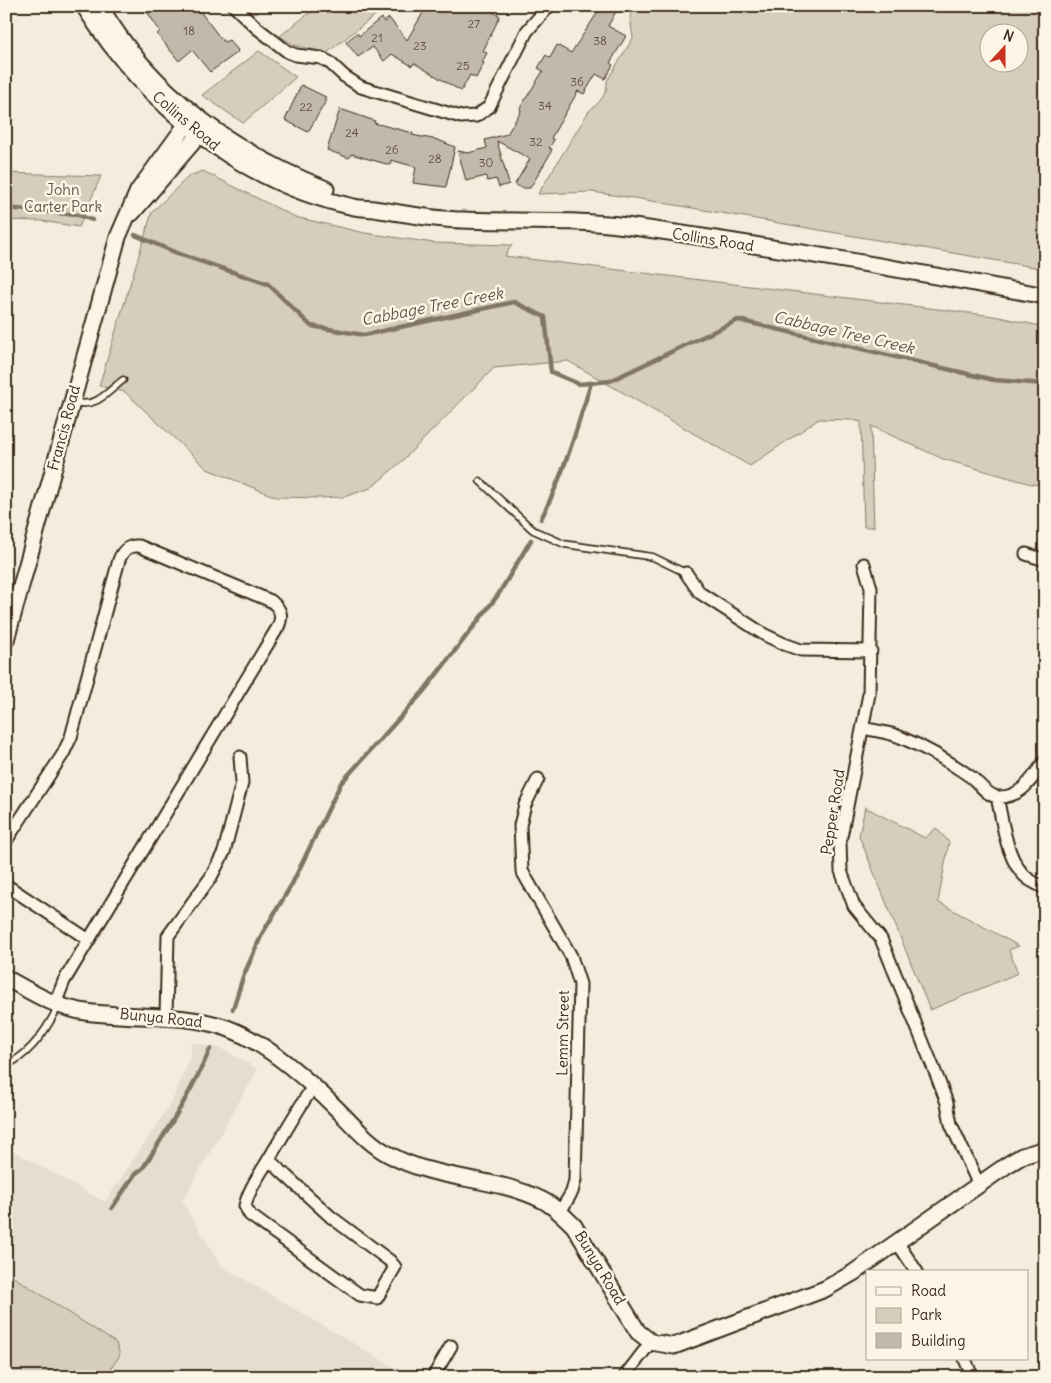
<svg xmlns="http://www.w3.org/2000/svg" width="1051" height="1383" viewBox="0 0 1051 1383" font-family="Delius,sans-serif">
<style>
.built{fill:#e5ddce}
.green{fill:#d6cdbd;stroke:#887c6e;fill-rule:evenodd}
.lines{fill:none;stroke-linecap:round;stroke-linejoin:round}
.stream{stroke:#817466;stroke-width:4.5}
.building{fill:#c3b9aa;stroke:#3b2a1e}
.lane-casing{stroke:#3b2a1e;stroke-width:9}
.street-casing{stroke:#3b2a1e;stroke-width:15}
.secondary-casing{stroke:#3b2a1e;stroke-width:19}
.lane{stroke:#fcf5e5;stroke-width:5.5}
.street{stroke:#fcf5e5;stroke-width:11}
.secondary{stroke:#fcf5e5;stroke-width:15}
.labels{text-anchor:middle;stroke-width:5;stroke-linejoin:round;paint-order:stroke}
.number-label{font-size:12px;fill:#5d4e41}
.street-label{font-size:15px;fill:#3b2a1e;stroke:#fcf5e5}
.park-label{font-size:15px;fill:#625346;stroke:#fcf5e5}
.water-label{font-size:16px;font-style:italic;fill:#645548;stroke:#fcf5e5}
</style>
<rect width="100%" height="100%" fill="#f4eddd"/>
<filter id="ink" filterUnits="userSpaceOnUse"><feTurbulence type="fractalNoise" baseFrequency=".02" numOctaves="2"/><feDisplacementMap in="SourceGraphic" scale="10" xChannelSelector="R" yChannelSelector="G"/><feConvolveMatrix kernelMatrix="1 2 1 2 8 2 1 2 1" color-interpolation-filters="sRGB"/></filter>
<g filter="url(#ink)">
<!-- built -->
<path class="built" d="M191,1042L222,1049L258,1069L182,1201L220,1265L397,1369L392,1377H6V1147L105,1202L172,1102L191,1055Z"/>
<!-- green -->
<path class="green" d="M318,6H387L327,53L294,45L280,36Z
M633,6H1045V269L640,199L592,192L538,194L589,111C599,103 608,94 607,81L633,38L630,17ZM1018,32V62H988V32Z
M259,51L296,77L243,123L202,95Z
M203,171L295,217L365,233L434,243L512,245L505,256L994,316L1045,327V485L1031,484L943,459L871,426L874,527H864L861,422L853,420L819,419L750,466L568,361L494,368L401,462L371,488L344,497L318,498L276,497L207,469L125,392L99,386L152,212L189,176Z
M6,173L101,176L79,227L42,221L6,220Z
M865,807L925,838L936,828L949,842L938,902L1019,946L1009,950L1018,973L930,1010L859,836Z
M6,1272L116,1343L120,1355L105,1377H6Z"/>
<g class="lines">
<!-- stream -->
<path class="stream" d="M6,208L78,215L92,220
M135,235L179,254L268,284L311,326L364,335L514,302L545,317L551,372L579,384L610,381L738,320L994,380L1045,384
M541,519C563,476 577,429 591,383
M233,1009L243,977L262,934L292,884L341,783L423,692L498,595L531,540
M112,1208L135,1174L143,1168C167,1130 192,1092 210,1049"/>
</g>
<!-- building -->
<path class="building" d="M143,6H196L221,39L225,42L229,40L238,50L237,53L210,72L192,50L179,61L157,34L160,31Z
M427,6H482L500,16L483,51L487,53L482,62L484,63L476,78L470,75L461,91L414,63L412,66L392,54L384,61L373,47L358,57L346,42L357,33L359,36L381,18L384,22L389,18L407,40Z
M602,6H619L608,26L626,36L610,63L613,65L605,79L596,74L584,94L578,91L551,138L554,140L549,148L552,149L549,156L530,188H521L515,184L530,159L497,141L509,184L499,187L496,179L487,181L486,176L466,181L458,151L468,153L487,148L485,140L507,134L521,111L520,108L543,71L538,68L546,55L550,58L557,45L571,53Z
M301,85L326,97L324,100L326,101L308,132L285,120Z
M340,109L375,121L374,123L413,133L412,135L438,140L455,147L446,187L413,183L416,167L391,160L390,165L351,154L349,158L327,150Z"/>
<g class="lines">
<!-- lane casing -->
<g class="lane-casing">
<path id="lane" d="M73,402C97,408 105,394 123,380
M480,481L533,530L564,544L653,557L686,573
M6,1065C30,1055 47,1029 58,1007"/>
</g>
<!-- street casing -->
<g class="street-casing">
<path id="street" d="M234,6L257,28L288,52L296,55L321,58L329,62L344,76L361,87L461,117L476,116L489,107L527,31L549,6
M1026,554L1045,560
M864,564L871,588L869,694L840,842L841,871L854,906L881,939L938,1079L947,1103L951,1124L979,1185
M686,573L700,593L765,635L784,644L801,650L871,651
M863,728C875,731 889,732 900,737C924,747 950,762 971,777C979,783 987,796 998,797C1022,798 1033,777 1045,761
M538,779L525,805L520,825L522,871L571,956L580,984L575,1180L572,1192L560,1212
M997,797C1003,822 1006,861 1027,878C1032,882 1039,885 1045,888
M6,841L63,754L71,737L119,560C123,550 128,545 139,546L271,601C281,609 283,616 278,627L64,981L55,1004
M6,885L89,940
M166,1016L168,936L211,877L224,852L242,783L240,757
M269,1160L331,1217L390,1261L395,1267L377,1298L360,1295L250,1215L245,1206C249,1188 261,1173 270,1157C284,1134 297,1110 313,1087
M897,1242L917,1272
M965,1359L972,1377
M433,1377L451,1346
M624,1377L651,1342"/>
</g>
<!-- secondary casing -->
<g class="secondary-casing">
<path id="secondary" d="M84,6C145,104 240,183 354,207C363,209 372,208 380,210C408,214 435,220 463,220C518,222 571,219 626,226C766,245 906,270 1045,296
M100,6C149,92 235,154 326,189
M132,213L205,128
M6,640L118,237L138,191L194,114
M6,978C31,992 56,1008 86,1012C134,1019 181,1012 227,1028C265,1042 308,1080 336,1108C353,1125 369,1144 390,1155C437,1181 494,1176 542,1200C554,1206 564,1216 574,1226L638,1332L651,1342L674,1346L825,1289L853,1273L1007,1165L1022,1156L1045,1149"/>
</g>
<!-- lane -->
<use href="#lane" class="lane"/>
<!-- street -->
<use href="#street" class="street"/>
<!-- secondary -->
<use href="#secondary" class="secondary"/>
</g>
</g>
<g class="labels">
<!-- number labels -->
<g class="number-label">
<text x="474" y="28">27</text>
<text x="189" y="35">18</text>
<text x="377" y="42">21</text>
<text x="600" y="45">38</text>
<text x="420" y="50">23</text>
<text x="463" y="70">25</text>
<text x="577" y="86">36</text>
<text x="545" y="110">34</text>
<text x="306" y="111">22</text>
<text x="352" y="137">24</text>
<text x="536" y="146">32</text>
<text x="392" y="154">26</text>
<text x="435" y="163">28</text>
<text x="486" y="167">30</text>
</g>
<!-- street labels -->
<g class="street-label">
<text transform="translate(186 121) rotate(40)" y="5">Collins Road</text>
<text transform="translate(713 240) rotate(9)" y="5">Collins Road</text>
<text transform="translate(64 428) rotate(-75)" y="5">Francis Road</text>
<text transform="translate(833 812) rotate(-81)" y="5">Pepper Road</text>
<text transform="translate(161 1018) rotate(6)" y="5">Bunya Road</text>
<text transform="translate(563 1033) rotate(-89)" y="5">Lemm Street</text>
<text transform="translate(600 1268) rotate(59)" y="5">Bunya Road</text>
</g>
<!-- park labels -->
<g class="park-label">
<text x="63" y="195">John<tspan x="63" dy="17">Carter Park</tspan></text>
</g>
<!-- water labels -->
<g class="water-label">
<text transform="translate(432 306) rotate(-11)" y="6">Cabbage Tree Creek</text>
<text transform="translate(844 332) rotate(13)" y="6">Cabbage Tree Creek</text>
</g>
</g>
<!-- margin -->
<rect width="1051" height="1383" fill="none" stroke="#fcf5e5" stroke-width="25"/>
<rect x="12" y="12" width="1026" height="1358" fill="none" stroke="#3b2a1e" stroke-width="2" filter="url(#ink)"/>
<!-- legend -->
<rect x="866" y="1270" width="162" height="90" fill="#fcf5e5" stroke="#afa495"/>
<rect x="876" y="1287" width="25" height="8" fill="#fcf5e5" stroke="#afa495"/>
<text x="911" y="1296" font-size="15" fill="#3b2a1e">Road</text>
<rect x="876" y="1308" width="25" height="15" fill="#d6cdbd" stroke="#afa495"/>
<text x="911" y="1320" font-size="15" fill="#3b2a1e">Park</text>
<rect x="876" y="1333" width="25" height="15" fill="#c3b9aa" stroke="#afa495"/>
<text x="911" y="1346" font-size="15" fill="#3b2a1e">Building</text>
<!-- north arrow -->
<g transform="translate(1004 48) rotate(21)"><circle r="24" fill="#fcf5e5" stroke="#afa495"/>
<path d="M0-4L9 19L0 12L-9 19Z" fill="#c8321e"/>
<text y="-8" font-size="14" font-weight="bold" text-anchor="middle" fill="#3b2a1e">N</text>
</g>
</svg>
